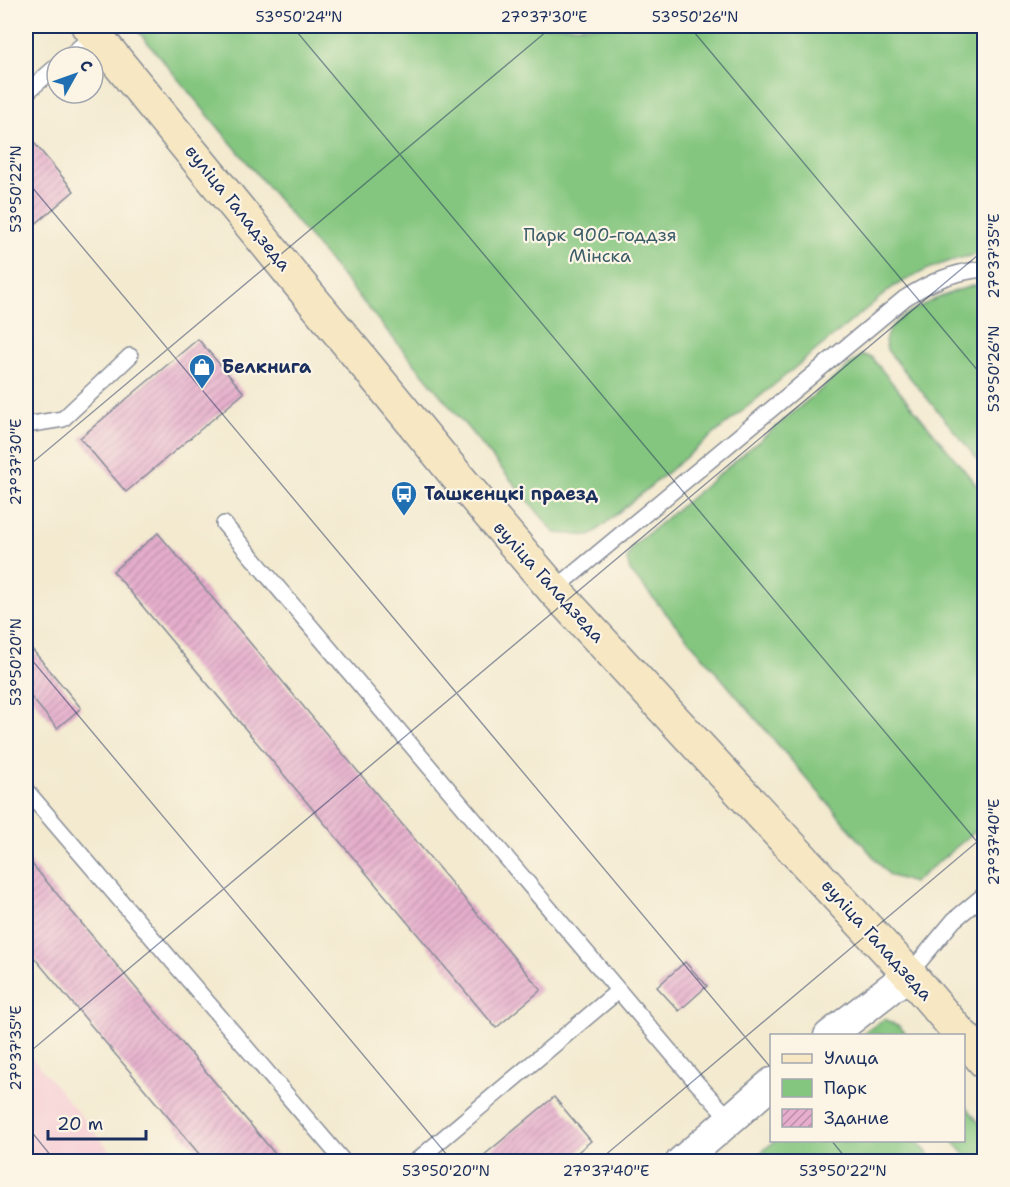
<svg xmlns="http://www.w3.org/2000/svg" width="1010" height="1187" viewBox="0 0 1010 1187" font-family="'Shantell Sans',sans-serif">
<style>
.built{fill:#f6cfd5}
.green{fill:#84c67f;stroke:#507a6e;stroke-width:1.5}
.building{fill:url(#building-hatch)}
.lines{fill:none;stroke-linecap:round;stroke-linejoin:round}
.lane-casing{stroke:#878c97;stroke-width:18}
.street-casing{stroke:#878c97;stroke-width:33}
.secondary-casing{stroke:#878c97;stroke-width:36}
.lane{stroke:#fff;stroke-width:15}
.street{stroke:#fff;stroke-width:30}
.secondary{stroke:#f7e8c3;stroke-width:33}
.ticks{fill:none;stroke:#1b2f5e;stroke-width:1.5;stroke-opacity:0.45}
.labels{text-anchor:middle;stroke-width:4.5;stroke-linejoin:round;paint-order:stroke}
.street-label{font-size:18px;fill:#1b2f5e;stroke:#fcf5e5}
.park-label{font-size:18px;fill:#3a5c68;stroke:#fcf5e5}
.poi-label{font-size:18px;font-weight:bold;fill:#1b2f5e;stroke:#fcf5e5;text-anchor:start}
.neatline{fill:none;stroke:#1b2f5e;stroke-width:2}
.ticks-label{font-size:15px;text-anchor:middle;fill:#1b2f5e}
</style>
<defs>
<pattern id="building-hatch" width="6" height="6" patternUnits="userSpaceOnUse" patternTransform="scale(1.5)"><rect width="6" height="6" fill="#e6aecc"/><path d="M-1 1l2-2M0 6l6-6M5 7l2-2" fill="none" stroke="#ba8ea9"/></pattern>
</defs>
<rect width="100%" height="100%" fill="#fcf5e5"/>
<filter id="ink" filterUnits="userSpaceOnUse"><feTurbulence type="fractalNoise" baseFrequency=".0167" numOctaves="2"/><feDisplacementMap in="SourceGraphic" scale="12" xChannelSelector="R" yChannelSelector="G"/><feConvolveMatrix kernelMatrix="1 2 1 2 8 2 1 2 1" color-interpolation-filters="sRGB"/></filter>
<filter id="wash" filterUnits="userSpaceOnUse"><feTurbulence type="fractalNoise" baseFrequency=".008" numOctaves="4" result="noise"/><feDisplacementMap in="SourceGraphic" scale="24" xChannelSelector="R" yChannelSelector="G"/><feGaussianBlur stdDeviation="1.35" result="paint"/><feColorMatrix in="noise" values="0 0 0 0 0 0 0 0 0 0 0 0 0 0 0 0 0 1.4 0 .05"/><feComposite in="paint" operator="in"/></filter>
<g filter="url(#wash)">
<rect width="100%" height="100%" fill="#f3ead0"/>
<!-- built -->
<path class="built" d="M26,1051L119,1161H26Z"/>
<!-- green -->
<path class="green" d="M134,26H984V254C951,257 922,271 893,287L590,536L555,533Z
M984,283V467L887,350L885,341C887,335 889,329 894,324C914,305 957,289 984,283Z
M862,355L871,357L984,494V824L913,883L889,875L630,571L627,559L632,547Z
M884,1019L900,1027L907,1035H866L864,1033Z
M964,1104L984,1129V1161H971L953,1141L964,1140Z
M776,1140L917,1141L934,1161H751Z"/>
<g id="blocks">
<!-- building -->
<path class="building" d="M26,133L74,191L26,232Z
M198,339L244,393L126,492L80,438Z
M158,533L541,990L496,1028L113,571Z
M26,642L81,708L57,728L26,691Z
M26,857L281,1161H205L26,948Z
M685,962L707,986L679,1011L657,987Z
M554,1097L591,1141L567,1161H477Z"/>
</g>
</g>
<g filter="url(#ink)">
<use href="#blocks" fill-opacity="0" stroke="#878c97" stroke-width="1.5"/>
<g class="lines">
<!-- lane casing -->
<g class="lane-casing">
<path id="lane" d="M68,57L95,34
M26,93L57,66
M26,425L63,419L130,356
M224,524L696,1082L729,1118
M554,590L905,298C932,281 953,272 984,269
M26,790L344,1162
M909,974L954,920L984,895
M415,1162L618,991"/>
</g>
<!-- street casing -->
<g class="street-casing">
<path id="street" d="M829,1036L909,974
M681,1162L772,1083"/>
</g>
<!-- secondary casing -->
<g class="secondary-casing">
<path id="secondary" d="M88,26L456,475L554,590L909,974L962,1036
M964,1037L984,1061"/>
</g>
<!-- lane -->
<use href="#lane" class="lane"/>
<!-- street -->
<use href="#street" class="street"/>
<!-- secondary -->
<use href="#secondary" class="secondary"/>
</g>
</g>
<!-- ticks -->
<path class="ticks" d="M292,26L984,850M689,26L984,378M26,180L772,1069M26,468L553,26M26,653L453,1162M26,1055L984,250M26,1125L56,1162M831,1140L849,1162M597,1162L984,836"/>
<!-- icons -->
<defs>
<g id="shop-pin" transform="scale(1.35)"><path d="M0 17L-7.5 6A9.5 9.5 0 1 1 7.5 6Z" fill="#1f6fb2" stroke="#fcf5e5"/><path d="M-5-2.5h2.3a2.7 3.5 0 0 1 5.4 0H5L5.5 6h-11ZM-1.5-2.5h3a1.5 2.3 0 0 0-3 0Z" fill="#fff"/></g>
<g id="bus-pin" transform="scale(1.35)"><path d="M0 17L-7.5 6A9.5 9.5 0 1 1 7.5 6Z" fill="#1f6fb2" stroke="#fcf5e5"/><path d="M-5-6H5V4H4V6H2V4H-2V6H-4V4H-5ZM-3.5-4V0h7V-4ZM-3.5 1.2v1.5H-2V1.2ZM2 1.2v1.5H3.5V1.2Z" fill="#fff"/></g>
</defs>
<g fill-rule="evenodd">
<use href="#shop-pin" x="202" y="367"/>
<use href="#bus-pin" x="404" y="494"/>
</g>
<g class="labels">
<!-- street labels -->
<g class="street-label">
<text transform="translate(238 208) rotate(51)" y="6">вуліца Галадзеда</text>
<text transform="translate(549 582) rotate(48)" y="6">вуліца Галадзеда</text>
<text transform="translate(877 940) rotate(48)" y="6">вуліца Галадзеда</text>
</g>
<!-- park labels -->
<g class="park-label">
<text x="600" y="241">Парк 900-годдзя<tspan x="600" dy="21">Мінска</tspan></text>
</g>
<!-- poi labels -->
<g class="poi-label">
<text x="222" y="373">Белкнига</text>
<text x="424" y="500">Ташкенцкі праезд</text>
</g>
</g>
<!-- margin -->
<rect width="1010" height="1187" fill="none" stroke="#fcf5e5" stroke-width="66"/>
<!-- legend -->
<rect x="770" y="1034" width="195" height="108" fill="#fcf5e5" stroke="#a2a6af" stroke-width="1.5"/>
<rect x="782" y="1054" width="30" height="9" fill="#f7e8c3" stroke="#a2a6af" stroke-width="1.5"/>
<text x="824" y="1064" font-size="18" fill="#1b2f5e">Улица</text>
<rect x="782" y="1079" width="30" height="18" fill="#84c67f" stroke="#a2a6af" stroke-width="1.5"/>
<text x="824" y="1094" font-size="18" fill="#1b2f5e">Парк</text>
<rect x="782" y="1109" width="30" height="18" fill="url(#building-hatch)" stroke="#a2a6af" stroke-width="1.5"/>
<text x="824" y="1124" font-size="18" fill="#1b2f5e">Здание</text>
<!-- north arrow -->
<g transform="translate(75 75) rotate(50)"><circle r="28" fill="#fcf5e5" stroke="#a2a6af" stroke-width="1.5"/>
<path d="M0-4.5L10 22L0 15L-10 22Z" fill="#1f6fb2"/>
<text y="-9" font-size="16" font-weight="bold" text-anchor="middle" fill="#1b2f5e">С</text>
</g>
<!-- scale -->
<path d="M48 1130v9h98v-9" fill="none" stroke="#1b2f5e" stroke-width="3"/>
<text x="57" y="1130" font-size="18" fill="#1b2f5e" stroke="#fcf5e5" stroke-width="4.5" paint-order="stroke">20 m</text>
<rect x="33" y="33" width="944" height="1121" class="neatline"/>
<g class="ticks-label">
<text x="299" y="22">53°50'24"N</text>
<text x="544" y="22">27°37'30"E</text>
<text x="695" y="22">53°50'26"N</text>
<text transform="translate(16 189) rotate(-90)" y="5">53°50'22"N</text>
<text transform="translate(994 256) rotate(-90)" y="5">27°37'35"E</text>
<text transform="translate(994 369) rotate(-90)" y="5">53°50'26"N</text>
<text transform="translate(16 462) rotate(-90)" y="5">27°37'30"E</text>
<text transform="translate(16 662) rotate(-90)" y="5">53°50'20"N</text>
<text transform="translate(994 842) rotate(-90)" y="5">27°37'40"E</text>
<text transform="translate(16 1048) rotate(-90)" y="5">27°37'35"E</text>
<text x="446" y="1176">53°50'20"N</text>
<text x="606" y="1176">27°37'40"E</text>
<text x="843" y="1176">53°50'22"N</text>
</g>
</svg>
